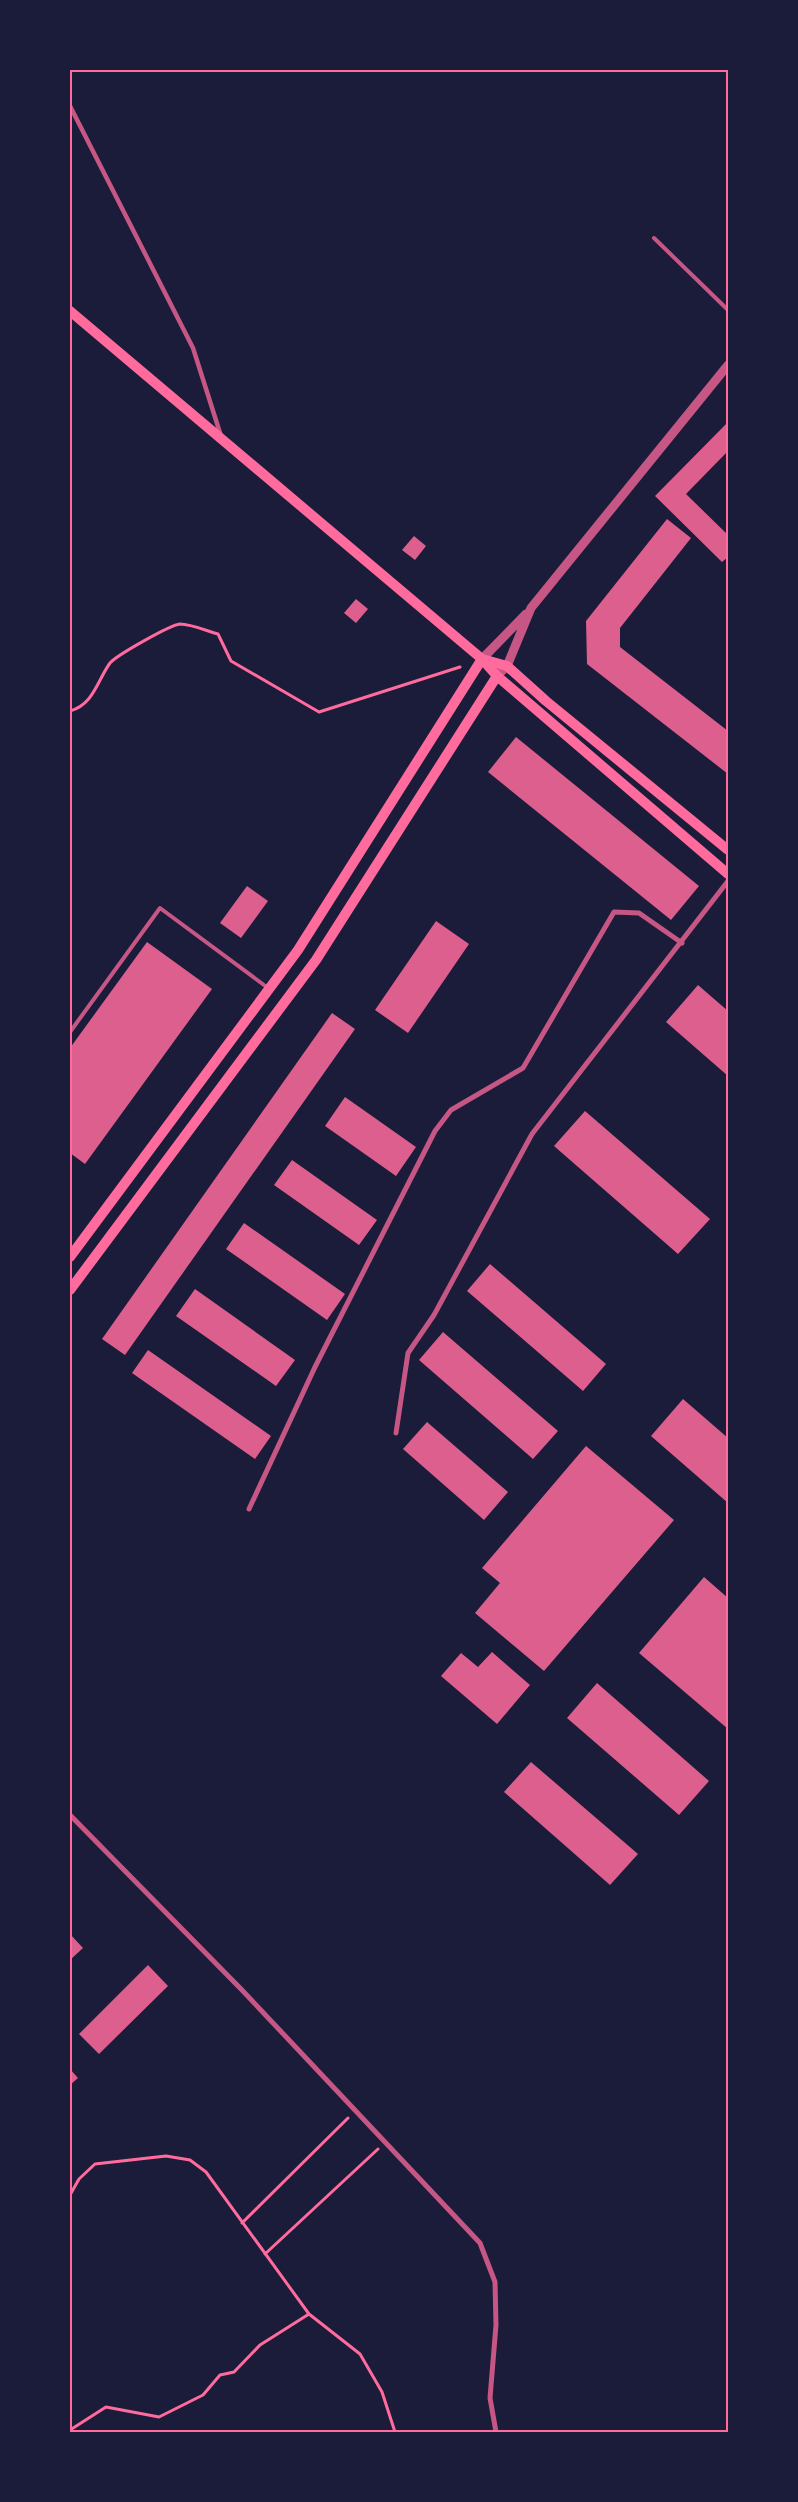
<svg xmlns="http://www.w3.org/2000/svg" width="798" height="2502" viewBox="0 0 798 2502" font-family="'Titillium Web',sans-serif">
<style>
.building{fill:#dd5f8e}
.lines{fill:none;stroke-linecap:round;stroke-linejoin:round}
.path{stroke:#ff6b9d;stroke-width:3}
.service{stroke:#c65784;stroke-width:4}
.pedestrian{stroke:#c65784;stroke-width:4.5}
.minor{stroke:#c65784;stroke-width:5}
.tertiary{stroke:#c65784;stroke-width:9}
.secondary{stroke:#ff6b9d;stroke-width:10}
.neatline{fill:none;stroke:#ff6b9d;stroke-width:2}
</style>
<rect width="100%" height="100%" fill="#1b1b3a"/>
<!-- building -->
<path class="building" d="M728,422V451L686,494L728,535V557L722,562L655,496Z
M667,519L691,538L620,628V647L728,731V774L587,664L586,621Z
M414,536L426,546L415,560L402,550Z
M356,599L368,609L356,623L344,613Z
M516,737L699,886L671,920L488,772Z
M247,886L268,901L241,938L220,923Z
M436,921L469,944L408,1033L375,1010Z
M147,942L212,989L85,1164L70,1153V1048Z
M698,985L728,1011V1076L666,1022Z
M332,1013L355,1029L125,1355L102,1339Z
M345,1097L416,1147L396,1176L325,1126Z
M585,1111L710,1219L678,1254L554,1146Z
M292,1160L377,1220L359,1245L274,1185Z
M244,1223L345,1294L327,1320L226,1249Z
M490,1264L606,1364L583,1391L467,1291Z
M195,1289L295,1360L276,1386L176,1316Z
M443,1332L558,1431L533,1459L419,1360Z
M148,1350L271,1436L255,1459L132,1373Z
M683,1399L728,1438V1503L651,1436Z
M427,1422L508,1492L484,1520L403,1449Z
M586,1446L674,1520L544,1671L475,1613L500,1583L482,1568Z
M704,1577L728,1598V1729L639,1653Z
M492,1652L530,1685L497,1724L441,1676L461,1653L478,1667Z
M597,1683L709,1781L679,1815L567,1718Z
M531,1762L638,1854L610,1885L504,1792Z
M70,1934L83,1948L70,1960Z
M148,1965L168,1986L99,2054L79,2034Z
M70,2069L78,2078L70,2085Z"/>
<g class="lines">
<!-- path -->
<path class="path" d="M70,711C94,704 97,681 110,663C117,655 170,625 180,624C191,624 207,631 218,634L231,661L319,712L460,667
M70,2195L79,2179L95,2164L166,2156L190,2160L206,2172L309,2314L360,2354L382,2392L395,2432
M242,2223L348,2118
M265,2254L378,2149
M70,2430L106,2407L159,2417L203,2395L220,2375L234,2372L260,2345L309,2314"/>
<!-- service -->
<path class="service" d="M654,238L728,310
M70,1032L160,908L268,988"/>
<!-- pedestrian -->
<path class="pedestrian" d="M70,106L193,348L221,436"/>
<!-- minor -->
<path class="minor" d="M396,1433L408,1353L434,1315L532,1134L728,881
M249,1509L315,1367L435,1131L451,1110L523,1068L614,912L639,913L682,943
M70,1815L241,1989L480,2243L495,2282L496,2325L490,2398L496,2432"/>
<!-- tertiary -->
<path class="tertiary" d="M482,659L526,614
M497,676L507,666L531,608L728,365"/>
<!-- secondary -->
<path class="secondary" d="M70,311L482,659L497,676L728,874
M482,659L507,666L546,701L728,850
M70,1257L298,950L482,659
M70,1290L316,960L497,676"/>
</g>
<!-- border -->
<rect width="798" height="2502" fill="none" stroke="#1b1b3a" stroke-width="142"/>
<rect x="71" y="71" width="656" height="2360" class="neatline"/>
</svg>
